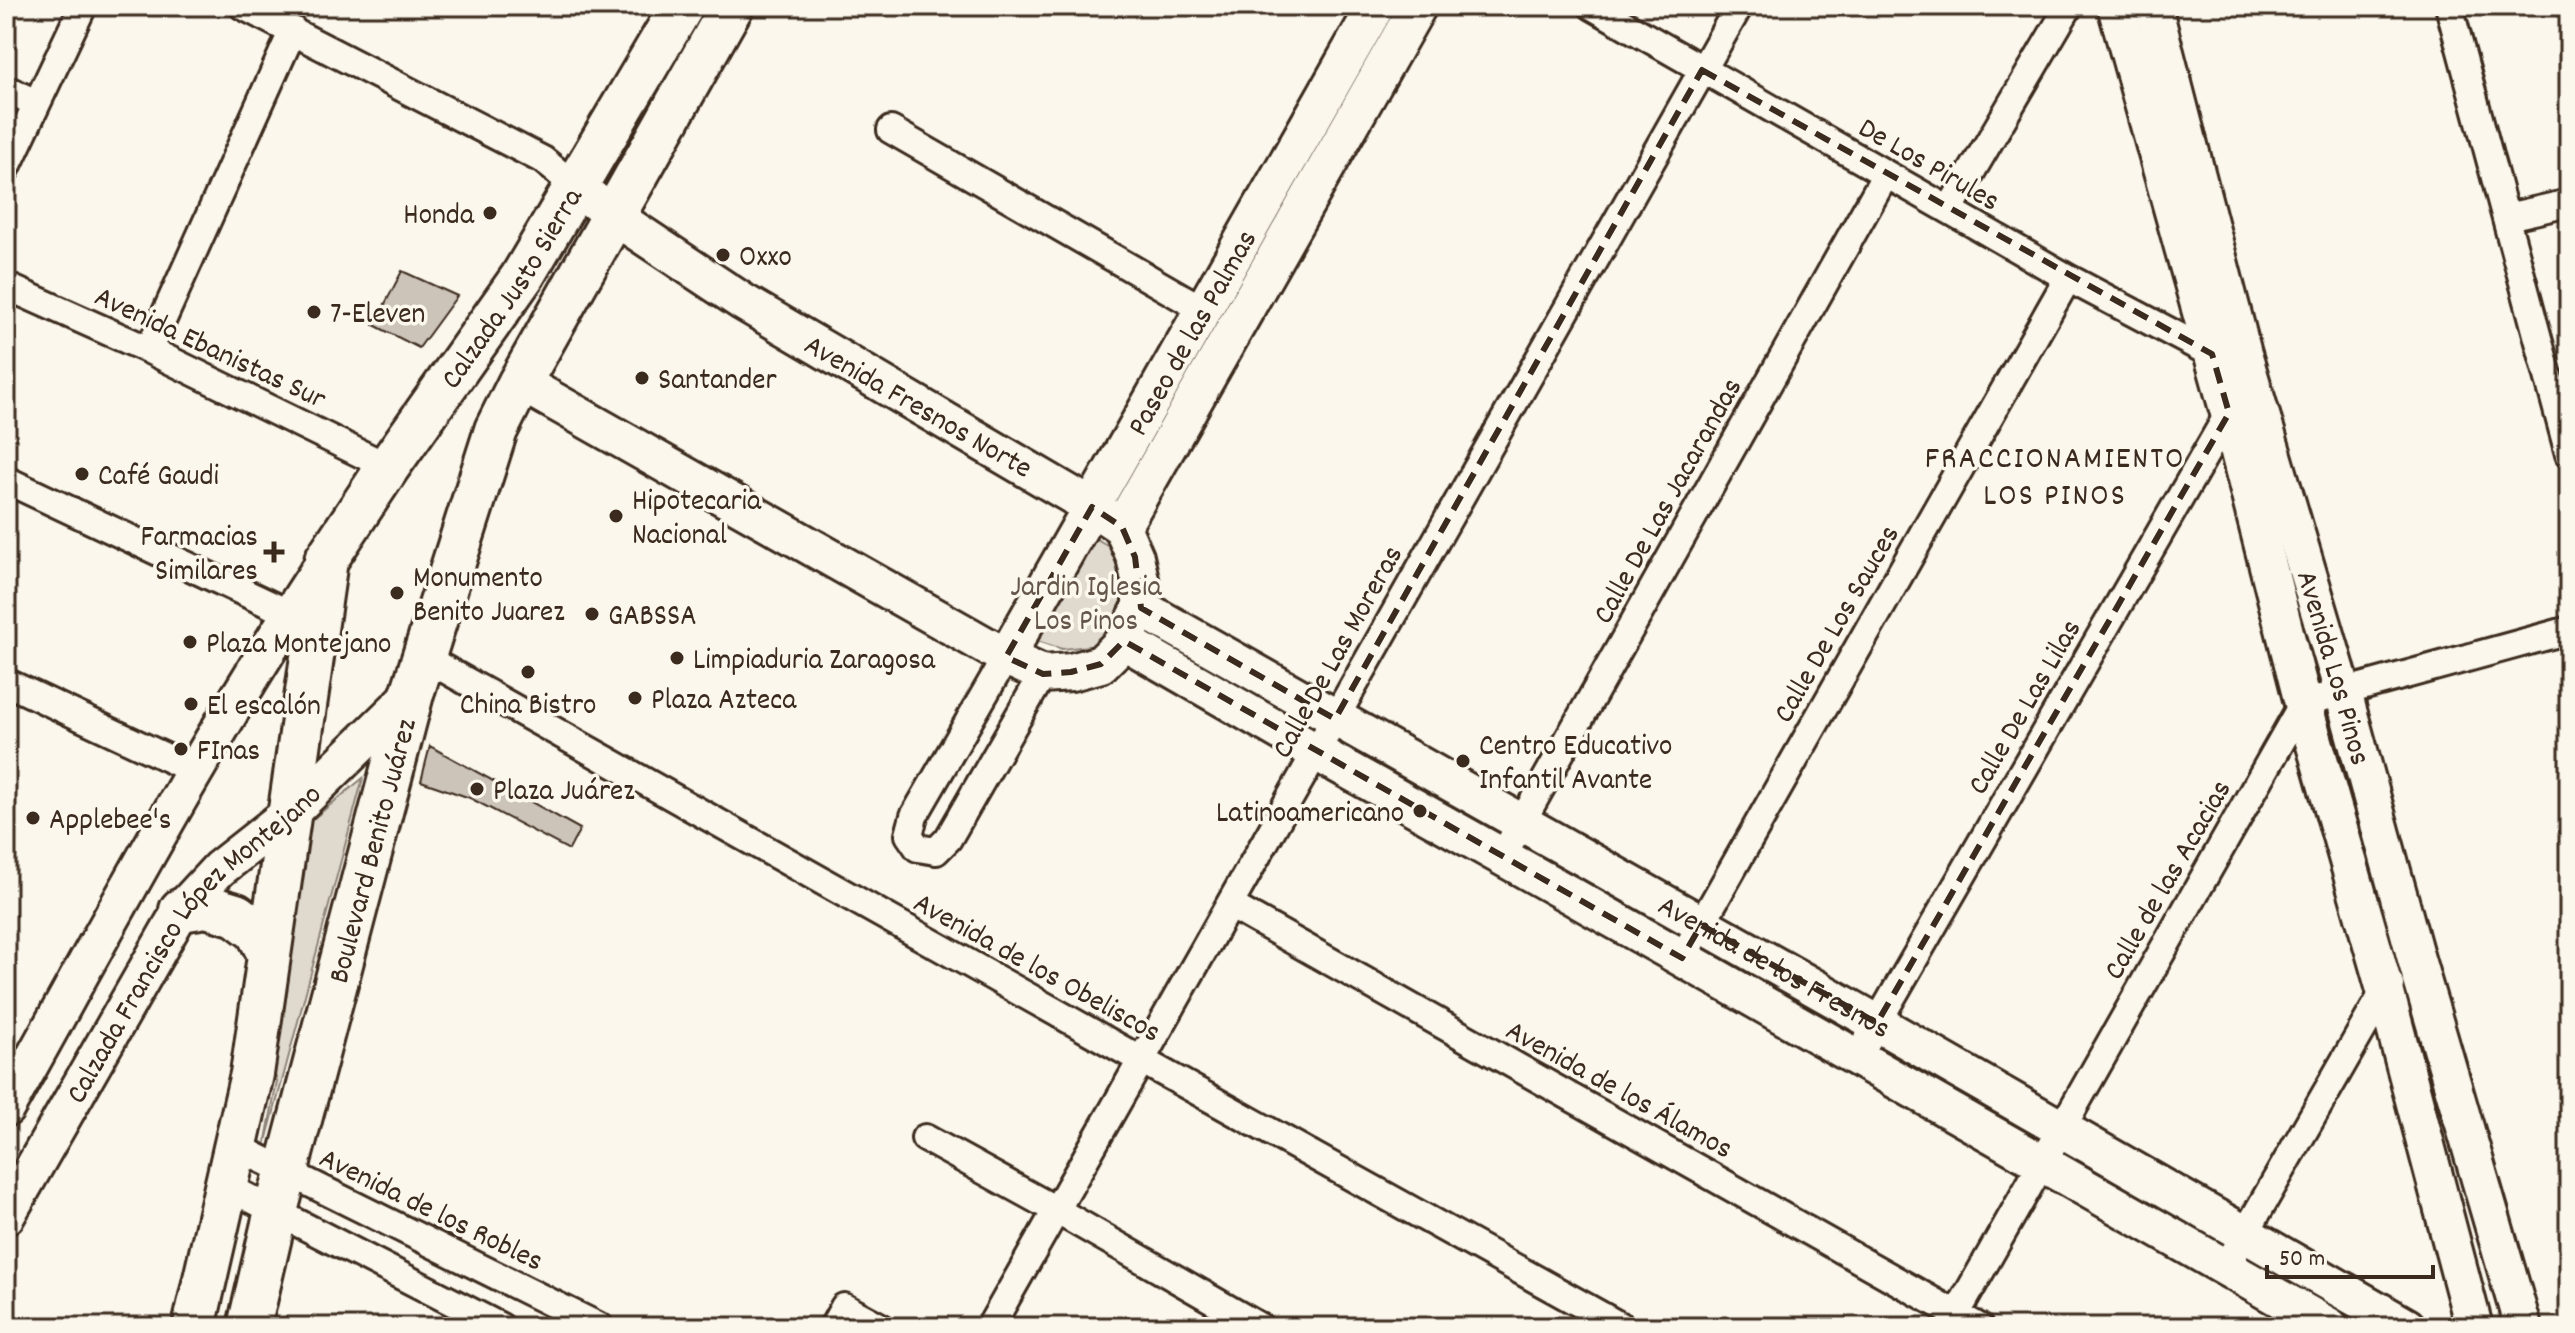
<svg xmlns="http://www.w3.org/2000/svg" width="2575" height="1333" viewBox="0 0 2575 1333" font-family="Dekko,sans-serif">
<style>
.green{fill:#dfd9ce;stroke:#8d8276;stroke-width:2}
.building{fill:#ccc4b9;stroke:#3b2a1e;stroke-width:2}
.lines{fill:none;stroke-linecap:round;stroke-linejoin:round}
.street-casing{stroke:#3b2a1e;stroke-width:32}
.secondary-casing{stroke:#3b2a1e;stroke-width:42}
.primary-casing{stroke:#3b2a1e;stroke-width:48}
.street{stroke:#fbf7ec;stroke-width:26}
.secondary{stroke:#fbf7ec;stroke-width:36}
.primary{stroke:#fbf7ec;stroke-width:42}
.marked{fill:none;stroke:#3b2a1e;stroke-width:6;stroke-dasharray:16 10;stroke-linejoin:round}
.poi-dot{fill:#3b2a1e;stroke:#fbf7ec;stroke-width:3}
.labels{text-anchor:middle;stroke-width:7;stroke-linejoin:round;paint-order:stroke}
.street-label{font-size:30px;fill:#3b2a1e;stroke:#fbf7ec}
.poi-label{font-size:30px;fill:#3b2a1e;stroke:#fbf7ec;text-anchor:start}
.park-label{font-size:30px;fill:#64564a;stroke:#fbf7ec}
.neighbourhood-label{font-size:32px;letter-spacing:2px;fill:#3b2a1e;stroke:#fbf7ec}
</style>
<rect width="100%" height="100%" fill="#fbf7ec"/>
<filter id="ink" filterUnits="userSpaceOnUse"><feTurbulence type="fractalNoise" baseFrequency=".0125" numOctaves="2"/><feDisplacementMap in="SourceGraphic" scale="16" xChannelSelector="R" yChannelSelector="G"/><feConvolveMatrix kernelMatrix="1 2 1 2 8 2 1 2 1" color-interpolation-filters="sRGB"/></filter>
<g filter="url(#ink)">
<!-- green -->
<path class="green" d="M1091,536L1118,551C1128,596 1130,608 1099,645L1062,649L1034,640Z
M363,778L265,1145L277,1081L269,1057L307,824Z"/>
<!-- building -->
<path class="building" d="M402,271L457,296L419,348L374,325Z
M430,746L580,829L569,850L470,798L421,781Z"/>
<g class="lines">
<!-- street casing -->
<g class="street-casing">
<path id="street" d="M243,6L543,160L574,185
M1592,6L2068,278L2212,354H2224
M2449,6L2569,454
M6,89L36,103
M891,130L1202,309
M6,169L83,6
M1949,210L2069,6
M2507,217L2569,203
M6,286L149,350L388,467
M149,350L293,30
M6,480L307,622
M1006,657L914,816L909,835L918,848L936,851L948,839L1043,674
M425,658L1141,1060L1622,1327
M6,682L195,771
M1502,857L1886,174
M1230,905L1979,1327
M1682,958L2068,278
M1857,1058L2229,413L2236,410
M925,1138L1056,1210L1260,1327
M235,1146L600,1327
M226,1186L501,1327
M2226,1267L2385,990L2391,985
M833,1327L844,1307L881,1327
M990,1327L1739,6
M1949,1327L2303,703L2569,630"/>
</g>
<!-- secondary casing -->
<g class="secondary-casing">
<g id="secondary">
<path d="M2116,6L2229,413L2303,703L2385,990L2474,1327"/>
<path id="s1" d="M2153,6L2243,354L2343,692L2416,959L2523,1327"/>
<path d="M520,382L1006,657L1043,674L1071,672L1101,664L1124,641L1141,608V584L1135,557L1122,527L1092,507L743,302L615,217L574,185"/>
<path d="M1122,527L1418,6"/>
<path id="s2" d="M1141,608L1877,1023L2407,1327"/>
<path d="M1124,641L1316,752L1682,958L2330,1327"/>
<path id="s3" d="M1006,657L1376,6"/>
<path d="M6,1108C109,924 208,736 326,560"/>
<path id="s4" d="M6,1216L181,910L219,869L290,813L412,694"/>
</g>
</g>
<!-- primary casing -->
<g class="primary-casing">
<g id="primary">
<path d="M181,910L206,906L236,915L257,931L269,954"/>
<path id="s5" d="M194,1327L252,1074L326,560L388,467L522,277L682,6"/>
<path id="s6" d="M249,1327L276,1211L412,694L496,430L520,382L732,6"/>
</g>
</g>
<!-- street -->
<use href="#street" class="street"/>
<!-- secondary -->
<use href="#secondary" class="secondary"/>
<!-- primary -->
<use href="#primary" class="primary"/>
</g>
</g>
<!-- marked area -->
<path class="marked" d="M1702,70L2212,354L2229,413L1877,1023L1701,925L1682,958L1124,641L1101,664L1071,672L1043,674L1006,657L1092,507L1122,527L1135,557L1141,608L1335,719Z"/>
<!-- markers -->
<g class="poi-dot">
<circle cx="490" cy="213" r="8"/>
<circle cx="723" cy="255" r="8"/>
<circle cx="314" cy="312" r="8"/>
<circle cx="642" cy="378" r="8"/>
<circle cx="82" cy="474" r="8"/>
<circle cx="616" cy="516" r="8"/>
<path d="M270 540h8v8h8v8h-8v8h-8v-8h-8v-8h8z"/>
<circle cx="397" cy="593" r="8"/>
<circle cx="592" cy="614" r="8"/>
<circle cx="190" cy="642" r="8"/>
<circle cx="677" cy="658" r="8"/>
<circle cx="528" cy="672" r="8"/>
<circle cx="635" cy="698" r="8"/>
<circle cx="191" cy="704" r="8"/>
<circle cx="181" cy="749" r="8"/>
<circle cx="1463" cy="761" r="8"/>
<circle cx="477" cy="789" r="8"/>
<circle cx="1420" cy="811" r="8"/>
<circle cx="33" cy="818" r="8"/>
</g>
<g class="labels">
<!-- street labels -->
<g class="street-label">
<text transform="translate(1930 163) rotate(30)" y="10">De Los Pirules</text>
<text dy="10" stroke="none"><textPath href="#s5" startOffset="1108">Calzada Justo Sierra</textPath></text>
<text dy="10" stroke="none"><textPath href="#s3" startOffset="374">Paseo de las Palmas</textPath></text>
<text transform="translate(211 346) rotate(25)" y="10">Avenida Ebanistas Sur</text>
<text transform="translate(919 405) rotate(30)" y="10">Avenida Fresnos Norte</text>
<text transform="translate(1666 500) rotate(-61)" y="10">Calle De Las Jacarandas</text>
<text transform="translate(1835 623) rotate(-60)" y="10">Calle De Los Sauces</text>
<text transform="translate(1336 651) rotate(-61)" y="10">Calle De Las Moreras</text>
<text dy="10" stroke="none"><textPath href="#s1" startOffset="686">Avenida Los Pinos</textPath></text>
<text transform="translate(2023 706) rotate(-60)" y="10">Calle De Las Lilas</text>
<text dy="10" stroke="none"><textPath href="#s6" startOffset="492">Boulevard Benito Juárez</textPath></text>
<text transform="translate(2166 879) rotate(-60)" y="10">Calle de las Acacias</text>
<text dy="10" stroke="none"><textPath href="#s4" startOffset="334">Calzada Francisco López Montejano</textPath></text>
<text transform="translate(1038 966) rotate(29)" y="10">Avenida de los Obeliscos</text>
<text dy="10" stroke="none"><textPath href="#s2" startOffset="728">Avenida de los Fresnos</textPath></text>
<text transform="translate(1620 1088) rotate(29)" y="10">Avenida de los Álamos</text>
<text transform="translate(432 1208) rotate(26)" y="10">Avenida de los Robles</text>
</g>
<!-- poi labels -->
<g class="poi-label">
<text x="474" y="223" text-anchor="end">Honda</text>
<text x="739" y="265">Oxxo</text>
<text x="330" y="322">7-Eleven</text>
<text x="658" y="388">Santander</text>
<text x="98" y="484">Café Gaudi</text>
<text x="632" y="509">Hipotecaria<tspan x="632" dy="34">Nacional</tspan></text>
<text x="258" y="545" text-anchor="end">Farmacias<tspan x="258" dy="34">Similares</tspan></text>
<text x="413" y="586">Monumento<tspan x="413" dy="34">Benito Juarez</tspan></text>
<text x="608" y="624">GABSSA</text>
<text x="206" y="652">Plaza Montejano</text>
<text x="693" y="668">Limpiaduria Zaragosa</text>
<text x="651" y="708">Plaza Azteca</text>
<text x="528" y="713" text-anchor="middle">China Bistro</text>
<text x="207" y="714">El escalón</text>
<text x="1479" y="754">Centro Educativo<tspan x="1479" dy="34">Infantil Avante</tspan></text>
<text x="197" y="759">FInas</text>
<text x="493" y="799">Plaza Juárez</text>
<text x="1404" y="821" text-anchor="end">Latinoamericano</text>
<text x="49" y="828">Applebee's</text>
</g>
<!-- park labels -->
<g class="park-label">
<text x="1086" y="595">Jardin Iglesia<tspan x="1086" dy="34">Los Pinos</tspan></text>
</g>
<!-- neighbourhood labels -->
<g class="neighbourhood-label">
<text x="2055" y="467">FRACCIONAMIENTO<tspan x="2055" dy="37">LOS PINOS</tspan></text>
</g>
</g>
<!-- margin -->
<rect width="2575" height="1333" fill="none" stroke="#fbf7ec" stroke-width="32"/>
<rect x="16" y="16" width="2543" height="1301" fill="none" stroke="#3b2a1e" stroke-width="3" filter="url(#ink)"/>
<!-- scale -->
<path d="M2267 1265v12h166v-12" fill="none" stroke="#3b2a1e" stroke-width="4"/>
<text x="2279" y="1265" font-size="24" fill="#3b2a1e" stroke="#fbf7ec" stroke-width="6" paint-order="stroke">50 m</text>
</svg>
